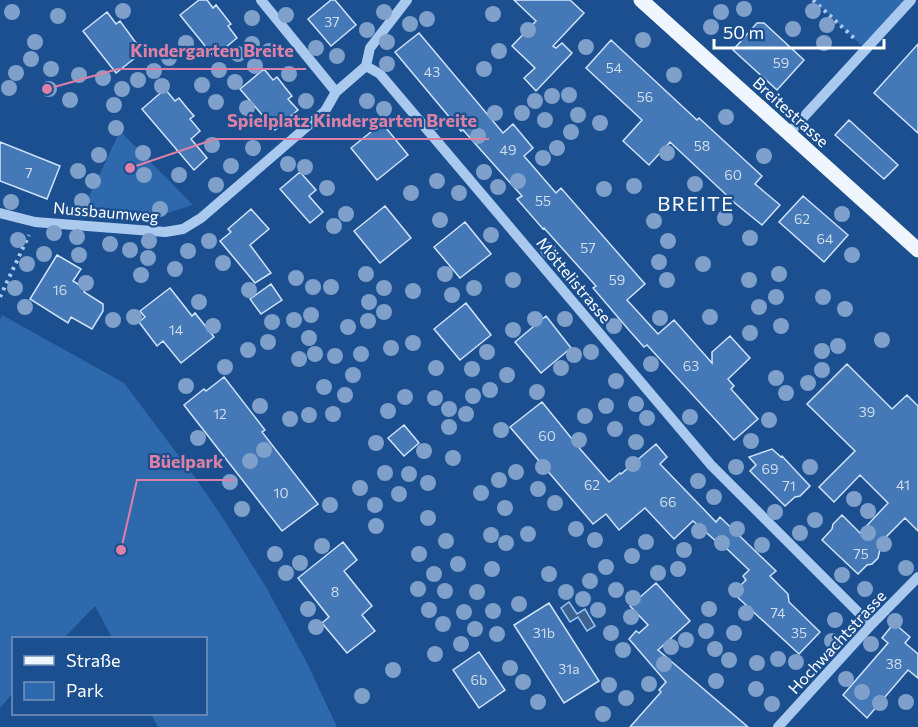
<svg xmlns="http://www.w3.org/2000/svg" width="918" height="727" viewBox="0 0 918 727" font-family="Commissioner,sans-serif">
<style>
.green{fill:#2e69ad}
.water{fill:#3c6290;stroke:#9cc4f0;stroke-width:1.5}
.building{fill:#4478b7;stroke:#cfe3fa;stroke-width:1.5}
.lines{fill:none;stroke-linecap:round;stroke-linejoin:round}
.path{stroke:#a9c9ee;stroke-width:4;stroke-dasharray:3 4.5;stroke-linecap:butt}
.minor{stroke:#a9c9ee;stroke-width:10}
.major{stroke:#f0f6ff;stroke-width:15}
.tree{fill:#7ea0ca}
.labels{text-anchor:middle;stroke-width:4.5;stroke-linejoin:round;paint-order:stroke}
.number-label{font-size:14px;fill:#d0dded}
.street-label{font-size:16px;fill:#fff;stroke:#1b4f8f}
.quarter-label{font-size:20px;letter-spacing:1.5px;fill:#fff;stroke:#1b4f8f}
.leader{fill:none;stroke:#dd80a5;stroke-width:2}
.callout-dot{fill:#dd80a5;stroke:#1b4f8f;stroke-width:2}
.callout-label{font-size:18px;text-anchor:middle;font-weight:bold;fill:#dd80a5;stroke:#1b4f8f;stroke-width:4.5;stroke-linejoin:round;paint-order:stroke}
</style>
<rect width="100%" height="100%" fill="#1b4f8f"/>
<!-- green -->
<path class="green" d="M813,0H911L865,49Z
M120,131L193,205L158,216L82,211Z
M2,315L124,383L194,476L219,512L266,587L307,663L337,727H158L151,714H206V638H112L95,606L64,638H14L13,693L0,708V320Z"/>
<!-- water -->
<path class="water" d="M569,602L577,614L585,609L595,626L587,631L578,617L570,622L561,608Z"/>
<!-- building -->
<path class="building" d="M199,0H207L213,8L216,5L231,24L228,26L237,38L214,57L180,15Z
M331,0H335L356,25L331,46L308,19Z
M514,0H570L584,13L553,46L556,48L562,43L572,53L536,91L524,78L535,68L512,46L536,21Z
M107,12L116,24L120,21L139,47L136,50L140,54L116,73L83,31Z
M757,23H764L804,60L777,90L733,50Z
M419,33L503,133L513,124L533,148L524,156L556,193L561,188L645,284L627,300L658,334L674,320L712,363V352L730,336L750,358L728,379L734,386L731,389L758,419L734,440L647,345L644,347L628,329L593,288L596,286L544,228L543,229L517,199L522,196L463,130L461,131L395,52Z
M611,40L697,120L699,118L762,176L755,184L780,205L762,225L736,204L670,142L649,165L623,141L642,120L586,68Z
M918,44V133L874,93Z
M264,69L273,80L277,77L284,86L292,96L288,99L298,110L275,130L240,89Z
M165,89L175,101L179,98L187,108L194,116L190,119L200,131L191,139L207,158L194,170L142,109Z
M849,120L898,165L884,179L835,135Z
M382,123L408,155L377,180L351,148Z
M0,142L60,166L47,199L0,181Z
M300,172L316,190L309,196L323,212L310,223L280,189Z
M803,196L848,235L824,262L779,222Z
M385,206L411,238L380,263L354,231Z
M251,209L269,229L250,245L271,273L255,283L220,241L231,232L228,229Z
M465,222L491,254L460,278L434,247Z
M57,255L81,269L73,281L86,289L84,292L103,304V311L92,329L71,317L68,323L30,299Z
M271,284L282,300L261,314L250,299Z
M170,288L192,316L195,313L214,337L181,363L163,341L157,346L139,322L145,317L140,311Z
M466,303L491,335L460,360L434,329Z
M546,316L571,348L541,373L515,342Z
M847,364L892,409L907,395L918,406V531L905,518L882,541L878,558L872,564L867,565L858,574L822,540L832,529L833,524L842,515L860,533L888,503L860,475L834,502L819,487L855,451L807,404Z
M224,377L265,430L262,432L318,504L282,531L184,405L204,389L206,391Z
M542,402L581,450L609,482L620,473L621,474L656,444L667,457L660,464L716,522L720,517L776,571L770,576L788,594L789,602L820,632L799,654L733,593L746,580L743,576L749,570L726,548L725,549L693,521L674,539L645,508L619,530L606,514L593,524L510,427Z
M404,425L419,443L404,456L388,438Z
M772,449L781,457L782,456L810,486L800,496L795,497L785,506L750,471L756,465L749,457Z
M343,542L357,560L344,571L372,606L362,615L375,631L347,653L322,623L329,617L298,578Z
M656,583L690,621L658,650L748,727H630L661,692L659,690L666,682L629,639L636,631L639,633L648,625L630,606Z
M549,603L599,681L564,703L514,625Z
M894,623L910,637L905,643L918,654V678L908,670L867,718L843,695L888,643L882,638Z
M479,652L505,690L479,708L453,670Z"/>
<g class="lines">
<!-- path -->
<path class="path" d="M813,0L854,38
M0,297L29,235"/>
<!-- minor -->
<path class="minor" d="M261,0L336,92
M366,66L370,48L407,0
M788,134L911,0
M0,213L35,222L165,232L183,229L201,218L325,111L336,92L366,66L380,74L711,465L871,625
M778,727L871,625L918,577"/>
<!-- major -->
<path class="major" d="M641,0L918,250"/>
</g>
<!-- trees -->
<g class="tree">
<circle cx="744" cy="9" r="8"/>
<circle cx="123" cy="11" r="8"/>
<circle cx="813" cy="11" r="8"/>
<circle cx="12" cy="12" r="8"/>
<circle cx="384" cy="12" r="8"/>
<circle cx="721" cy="12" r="8"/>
<circle cx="493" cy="14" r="8"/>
<circle cx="286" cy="15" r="8"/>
<circle cx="58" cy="16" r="8"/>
<circle cx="252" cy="18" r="8"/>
<circle cx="427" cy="19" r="8"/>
<circle cx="410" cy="24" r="8"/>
<circle cx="827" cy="25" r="8"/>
<circle cx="711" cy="27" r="8"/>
<circle cx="793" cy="29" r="8"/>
<circle cx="367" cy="30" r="8"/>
<circle cx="528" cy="30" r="8"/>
<circle cx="643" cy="40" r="8"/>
<circle cx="35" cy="42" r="8"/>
<circle cx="387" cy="42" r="8"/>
<circle cx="186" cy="43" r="8"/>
<circle cx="824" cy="43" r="8"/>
<circle cx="252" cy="44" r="8"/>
<circle cx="586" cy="47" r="8"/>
<circle cx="316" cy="48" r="8"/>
<circle cx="269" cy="51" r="8"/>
<circle cx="499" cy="51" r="8"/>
<circle cx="238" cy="54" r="8"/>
<circle cx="337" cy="56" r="8"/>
<circle cx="169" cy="58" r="8"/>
<circle cx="31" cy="59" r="8"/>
<circle cx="387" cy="64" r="8"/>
<circle cx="255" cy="66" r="8"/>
<circle cx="51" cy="69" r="8"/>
<circle cx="484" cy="69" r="8"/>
<circle cx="219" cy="70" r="8"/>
<circle cx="154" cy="71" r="8"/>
<circle cx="16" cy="73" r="8"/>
<circle cx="289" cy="74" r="8"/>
<circle cx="79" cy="75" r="8"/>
<circle cx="674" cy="75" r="8"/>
<circle cx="103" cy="78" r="8"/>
<circle cx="138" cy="80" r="8"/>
<circle cx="235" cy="82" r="8"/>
<circle cx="202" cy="85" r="8"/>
<circle cx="162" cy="86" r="8"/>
<circle cx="9" cy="88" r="8"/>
<circle cx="49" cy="89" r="8"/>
<circle cx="122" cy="89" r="8"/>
<circle cx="569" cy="95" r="8"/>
<circle cx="552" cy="96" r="8"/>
<circle cx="70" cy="100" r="8"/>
<circle cx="306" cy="101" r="8"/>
<circle cx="367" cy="101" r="8"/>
<circle cx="535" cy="101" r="8"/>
<circle cx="216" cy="102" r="8"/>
<circle cx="114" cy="105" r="8"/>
<circle cx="247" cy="108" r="8"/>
<circle cx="384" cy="109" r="8"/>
<circle cx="495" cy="113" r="8"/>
<circle cx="522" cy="113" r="8"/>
<circle cx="578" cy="115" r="8"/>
<circle cx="726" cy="117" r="8"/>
<circle cx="545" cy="120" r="8"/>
<circle cx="435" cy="122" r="8"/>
<circle cx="600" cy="123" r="8"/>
<circle cx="116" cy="128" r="8"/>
<circle cx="571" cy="132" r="8"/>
<circle cx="478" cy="136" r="8"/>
<circle cx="212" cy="145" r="8"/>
<circle cx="253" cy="148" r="8"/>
<circle cx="557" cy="148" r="8"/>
<circle cx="143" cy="153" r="8"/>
<circle cx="667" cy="153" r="8"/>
<circle cx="99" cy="155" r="8"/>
<circle cx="764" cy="156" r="8"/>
<circle cx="543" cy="158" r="8"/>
<circle cx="288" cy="164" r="8"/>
<circle cx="231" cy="166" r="8"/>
<circle cx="305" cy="167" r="8"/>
<circle cx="78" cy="171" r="8"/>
<circle cx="484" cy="172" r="8"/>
<circle cx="144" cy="175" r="8"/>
<circle cx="179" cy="175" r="8"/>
<circle cx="93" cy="181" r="8"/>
<circle cx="437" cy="181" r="8"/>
<circle cx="518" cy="181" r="8"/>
<circle cx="695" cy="184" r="8"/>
<circle cx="216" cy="185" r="8"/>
<circle cx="634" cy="186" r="8"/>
<circle cx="498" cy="187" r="8"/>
<circle cx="327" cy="188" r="8"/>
<circle cx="604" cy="189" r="8"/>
<circle cx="411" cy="193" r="8"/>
<circle cx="459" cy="193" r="8"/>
<circle cx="82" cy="201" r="8"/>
<circle cx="11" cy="202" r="8"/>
<circle cx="160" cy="209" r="8"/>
<circle cx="346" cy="214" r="8"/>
<circle cx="842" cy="214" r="8"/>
<circle cx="725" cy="218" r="8"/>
<circle cx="440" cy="220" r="8"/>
<circle cx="654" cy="221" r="8"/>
<circle cx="334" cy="226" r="8"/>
<circle cx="54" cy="233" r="8"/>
<circle cx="491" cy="235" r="8"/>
<circle cx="77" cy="237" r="8"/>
<circle cx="750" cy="238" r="8"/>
<circle cx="18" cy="240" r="8"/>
<circle cx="149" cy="241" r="8"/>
<circle cx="209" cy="241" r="8"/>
<circle cx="668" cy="241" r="8"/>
<circle cx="110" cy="244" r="8"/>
<circle cx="130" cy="250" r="8"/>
<circle cx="548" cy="250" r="8"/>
<circle cx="188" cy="251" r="8"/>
<circle cx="44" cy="254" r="8"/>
<circle cx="79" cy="255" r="8"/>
<circle cx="852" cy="255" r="8"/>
<circle cx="148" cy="258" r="8"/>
<circle cx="659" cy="262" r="8"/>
<circle cx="223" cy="263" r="8"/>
<circle cx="27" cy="264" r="8"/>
<circle cx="703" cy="264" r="8"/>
<circle cx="175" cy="269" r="8"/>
<circle cx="366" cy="274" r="8"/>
<circle cx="445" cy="274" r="8"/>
<circle cx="779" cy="274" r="8"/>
<circle cx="141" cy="275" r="8"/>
<circle cx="296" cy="278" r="8"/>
<circle cx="513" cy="280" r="8"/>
<circle cx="667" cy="280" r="8"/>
<circle cx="749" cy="280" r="8"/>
<circle cx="86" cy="283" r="8"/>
<circle cx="313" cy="287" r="8"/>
<circle cx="331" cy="287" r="8"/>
<circle cx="15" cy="288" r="8"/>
<circle cx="384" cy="288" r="8"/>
<circle cx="474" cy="288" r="8"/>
<circle cx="249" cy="290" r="8"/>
<circle cx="413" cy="291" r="8"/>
<circle cx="452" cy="295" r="8"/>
<circle cx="776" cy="297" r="8"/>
<circle cx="823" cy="297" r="8"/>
<circle cx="199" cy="302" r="8"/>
<circle cx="369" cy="302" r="8"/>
<circle cx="25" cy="307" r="8"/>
<circle cx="759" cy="307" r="8"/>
<circle cx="845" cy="309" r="8"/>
<circle cx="384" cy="312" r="8"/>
<circle cx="311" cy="315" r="8"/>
<circle cx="134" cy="317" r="8"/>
<circle cx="710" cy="317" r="8"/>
<circle cx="660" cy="318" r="8"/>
<circle cx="535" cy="319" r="8"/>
<circle cx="565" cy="319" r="8"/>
<circle cx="113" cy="320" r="8"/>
<circle cx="294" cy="320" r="8"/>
<circle cx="368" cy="321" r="8"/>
<circle cx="272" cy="322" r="8"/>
<circle cx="213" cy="326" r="8"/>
<circle cx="614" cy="326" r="8"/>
<circle cx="781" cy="326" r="8"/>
<circle cx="348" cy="327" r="8"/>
<circle cx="513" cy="330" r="8"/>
<circle cx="750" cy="333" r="8"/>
<circle cx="309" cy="338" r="8"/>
<circle cx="882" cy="340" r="8"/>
<circle cx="268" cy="342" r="8"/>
<circle cx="413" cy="343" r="8"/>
<circle cx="838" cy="346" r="8"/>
<circle cx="391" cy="348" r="8"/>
<circle cx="248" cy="350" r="8"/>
<circle cx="822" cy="351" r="8"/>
<circle cx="487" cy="352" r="8"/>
<circle cx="591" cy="352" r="8"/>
<circle cx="315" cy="354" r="8"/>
<circle cx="361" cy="354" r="8"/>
<circle cx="574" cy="355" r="8"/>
<circle cx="335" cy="356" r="8"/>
<circle cx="299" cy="359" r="8"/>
<circle cx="651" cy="364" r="8"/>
<circle cx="225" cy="367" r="8"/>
<circle cx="436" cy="368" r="8"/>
<circle cx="561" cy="368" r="8"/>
<circle cx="472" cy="369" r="8"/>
<circle cx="822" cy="370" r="8"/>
<circle cx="353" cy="375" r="8"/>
<circle cx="507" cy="375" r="8"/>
<circle cx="776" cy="378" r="8"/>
<circle cx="616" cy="381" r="8"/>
<circle cx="808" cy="383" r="8"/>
<circle cx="186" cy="386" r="8"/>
<circle cx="324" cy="387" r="8"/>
<circle cx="490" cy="390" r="8"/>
<circle cx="537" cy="392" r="8"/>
<circle cx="786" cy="393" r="8"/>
<circle cx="345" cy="395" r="8"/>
<circle cx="473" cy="396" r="8"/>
<circle cx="405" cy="397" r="8"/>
<circle cx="435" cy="398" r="8"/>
<circle cx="636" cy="404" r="8"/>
<circle cx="260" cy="406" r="8"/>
<circle cx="606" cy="406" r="8"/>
<circle cx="449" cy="409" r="8"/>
<circle cx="388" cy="411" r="8"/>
<circle cx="333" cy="414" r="8"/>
<circle cx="466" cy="414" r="8"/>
<circle cx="309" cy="415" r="8"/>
<circle cx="585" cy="416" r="8"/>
<circle cx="690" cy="417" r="8"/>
<circle cx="647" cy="418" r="8"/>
<circle cx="290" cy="419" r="8"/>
<circle cx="769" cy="420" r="8"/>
<circle cx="449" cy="427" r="8"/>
<circle cx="615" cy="429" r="8"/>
<circle cx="501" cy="430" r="8"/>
<circle cx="198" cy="438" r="8"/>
<circle cx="579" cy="440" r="8"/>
<circle cx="751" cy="441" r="8"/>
<circle cx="636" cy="442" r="8"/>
<circle cx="376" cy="443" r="8"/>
<circle cx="264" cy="450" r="8"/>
<circle cx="424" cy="451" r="8"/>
<circle cx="453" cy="458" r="8"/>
<circle cx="250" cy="461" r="8"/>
<circle cx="633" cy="464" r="8"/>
<circle cx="543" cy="467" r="8"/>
<circle cx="736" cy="467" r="8"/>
<circle cx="810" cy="467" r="8"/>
<circle cx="516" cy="472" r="8"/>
<circle cx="385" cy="473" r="8"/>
<circle cx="409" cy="474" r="8"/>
<circle cx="499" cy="480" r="8"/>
<circle cx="698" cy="481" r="8"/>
<circle cx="230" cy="482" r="8"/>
<circle cx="428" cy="483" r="8"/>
<circle cx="360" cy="488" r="8"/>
<circle cx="538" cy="489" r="8"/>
<circle cx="481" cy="493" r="8"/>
<circle cx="399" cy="494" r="8"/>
<circle cx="714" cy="497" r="8"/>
<circle cx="854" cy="499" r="8"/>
<circle cx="555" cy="503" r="8"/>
<circle cx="330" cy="505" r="8"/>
<circle cx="375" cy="505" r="8"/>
<circle cx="505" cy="508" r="8"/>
<circle cx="242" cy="509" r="8"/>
<circle cx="868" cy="511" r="8"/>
<circle cx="775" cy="512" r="8"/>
<circle cx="428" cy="518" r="8"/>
<circle cx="815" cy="520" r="8"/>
<circle cx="376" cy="526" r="8"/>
<circle cx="576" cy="529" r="8"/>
<circle cx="737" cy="529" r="8"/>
<circle cx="699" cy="531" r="8"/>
<circle cx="800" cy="533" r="8"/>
<circle cx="868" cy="533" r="8"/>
<circle cx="528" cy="534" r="8"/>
<circle cx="491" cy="535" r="8"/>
<circle cx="595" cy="540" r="8"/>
<circle cx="446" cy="541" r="8"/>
<circle cx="646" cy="542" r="8"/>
<circle cx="506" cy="543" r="8"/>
<circle cx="722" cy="543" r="8"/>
<circle cx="884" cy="544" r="8"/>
<circle cx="762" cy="545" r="8"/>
<circle cx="322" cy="546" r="8"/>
<circle cx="684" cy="550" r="8"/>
<circle cx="275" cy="554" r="8"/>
<circle cx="419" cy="554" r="8"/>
<circle cx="632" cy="556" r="8"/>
<circle cx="300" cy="563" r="8"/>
<circle cx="458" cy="564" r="8"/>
<circle cx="606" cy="567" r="8"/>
<circle cx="906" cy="568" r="8"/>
<circle cx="492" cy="569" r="8"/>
<circle cx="678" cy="569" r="8"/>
<circle cx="286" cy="573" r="8"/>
<circle cx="658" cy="573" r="8"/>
<circle cx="434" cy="574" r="8"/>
<circle cx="549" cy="574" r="8"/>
<circle cx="842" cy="575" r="8"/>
<circle cx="590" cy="581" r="8"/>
<circle cx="418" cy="589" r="8"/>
<circle cx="865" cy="589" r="8"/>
<circle cx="616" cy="590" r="8"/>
<circle cx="736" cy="590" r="8"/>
<circle cx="445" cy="591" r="8"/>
<circle cx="477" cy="592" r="8"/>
<circle cx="566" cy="592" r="8"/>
<circle cx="633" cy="598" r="8"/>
<circle cx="583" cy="599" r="8"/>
<circle cx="519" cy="604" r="8"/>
<circle cx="308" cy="609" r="8"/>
<circle cx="709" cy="609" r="8"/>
<circle cx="429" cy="610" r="8"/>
<circle cx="598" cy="610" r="8"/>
<circle cx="493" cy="611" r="8"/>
<circle cx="464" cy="612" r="8"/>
<circle cx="746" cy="613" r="8"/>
<circle cx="631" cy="617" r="8"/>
<circle cx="835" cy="620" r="8"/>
<circle cx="895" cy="621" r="8"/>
<circle cx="443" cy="624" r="8"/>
<circle cx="316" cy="627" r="8"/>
<circle cx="475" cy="629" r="8"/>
<circle cx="706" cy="631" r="8"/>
<circle cx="611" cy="633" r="8"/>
<circle cx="734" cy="633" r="8"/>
<circle cx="497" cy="634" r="8"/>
<circle cx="686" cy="640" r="8"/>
<circle cx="832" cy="641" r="8"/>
<circle cx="461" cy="644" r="8"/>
<circle cx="871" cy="644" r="8"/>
<circle cx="671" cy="647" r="8"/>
<circle cx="715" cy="649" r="8"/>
<circle cx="623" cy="650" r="8"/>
<circle cx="435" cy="654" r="8"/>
<circle cx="778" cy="659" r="8"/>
<circle cx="729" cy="660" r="8"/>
<circle cx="796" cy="662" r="8"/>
<circle cx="757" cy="663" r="8"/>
<circle cx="664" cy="664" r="8"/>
<circle cx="510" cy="668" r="8"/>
<circle cx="393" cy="670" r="8"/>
<circle cx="846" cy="679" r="8"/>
<circle cx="716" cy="681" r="8"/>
<circle cx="523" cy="682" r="8"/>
<circle cx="649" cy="684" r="8"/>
<circle cx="609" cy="685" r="8"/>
<circle cx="756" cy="689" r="8"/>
<circle cx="862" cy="692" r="8"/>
<circle cx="362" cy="696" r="8"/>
<circle cx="626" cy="698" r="8"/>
<circle cx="538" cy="702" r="8"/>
<circle cx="906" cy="702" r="8"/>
<circle cx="880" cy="703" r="8"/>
<circle cx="772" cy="704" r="8"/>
<circle cx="603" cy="714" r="8"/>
</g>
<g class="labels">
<!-- number labels -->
<g class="number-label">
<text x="332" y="27">37</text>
<text x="781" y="68">59</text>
<text x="614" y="73">54</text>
<text x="432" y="77">43</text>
<text x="645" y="102">56</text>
<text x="702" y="151">58</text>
<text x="508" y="155">49</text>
<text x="29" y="178">7</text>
<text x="733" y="180">60</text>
<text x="543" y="206">55</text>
<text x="802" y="224">62</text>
<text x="825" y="244">64</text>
<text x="588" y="253">57</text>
<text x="617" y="285">59</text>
<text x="60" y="295">16</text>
<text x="176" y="335">14</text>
<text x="691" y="371">63</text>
<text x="867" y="417">39</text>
<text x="220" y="419">12</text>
<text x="547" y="441">60</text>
<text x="770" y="474">69</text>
<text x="592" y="490">62</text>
<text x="903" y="490">41</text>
<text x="789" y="491">71</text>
<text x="281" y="498">10</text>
<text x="668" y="507">66</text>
<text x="861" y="559">75</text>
<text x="335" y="597">8</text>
<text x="778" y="618">74</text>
<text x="544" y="638">31b</text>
<text x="799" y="638">35</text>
<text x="894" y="669">38</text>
<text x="569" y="674">31a</text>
<text x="479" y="685">6b</text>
</g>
<!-- street labels -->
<g class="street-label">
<text transform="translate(791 112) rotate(42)" y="6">Breitestrasse</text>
<text transform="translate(106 212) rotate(5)" y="6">Nussbaumweg</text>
<text transform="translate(574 280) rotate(50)" y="6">Möttelistrasse</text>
<text transform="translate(837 642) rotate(-47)" y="6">Hochwachtstrasse</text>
</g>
<!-- quarter labels -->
<g class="quarter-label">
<text x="696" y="211">BREITE</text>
</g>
</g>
<!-- callouts -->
<path class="leader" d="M47 89L118 69H306M130 168L215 139H489M121 550L137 480H235"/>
<g class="callout-dot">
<circle cx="47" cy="89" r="6"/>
<circle cx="130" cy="168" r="6"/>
<circle cx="121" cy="550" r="6"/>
</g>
<g class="callout-label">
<text x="212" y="57">Kindergarten Breite</text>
<text x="352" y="127">Spielplatz Kindergarten Breite</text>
<text x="186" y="468">Büelpark</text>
</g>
<!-- legend -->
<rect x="12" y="637" width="195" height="78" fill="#1b4f8f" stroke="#7695bc" stroke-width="1.5"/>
<rect x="24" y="656" width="30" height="9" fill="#f0f6ff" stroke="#7695bc" stroke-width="1.5"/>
<text x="66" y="667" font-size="18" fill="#ffffff">Straße</text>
<rect x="24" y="682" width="30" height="18" fill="#2e69ad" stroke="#7695bc" stroke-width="1.5"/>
<text x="66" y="697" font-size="18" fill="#ffffff">Park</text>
<!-- scale -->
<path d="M714 39v9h170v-9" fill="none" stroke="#ffffff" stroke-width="3"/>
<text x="723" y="39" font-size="18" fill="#ffffff" stroke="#1b4f8f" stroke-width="4.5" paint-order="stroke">50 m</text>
</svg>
